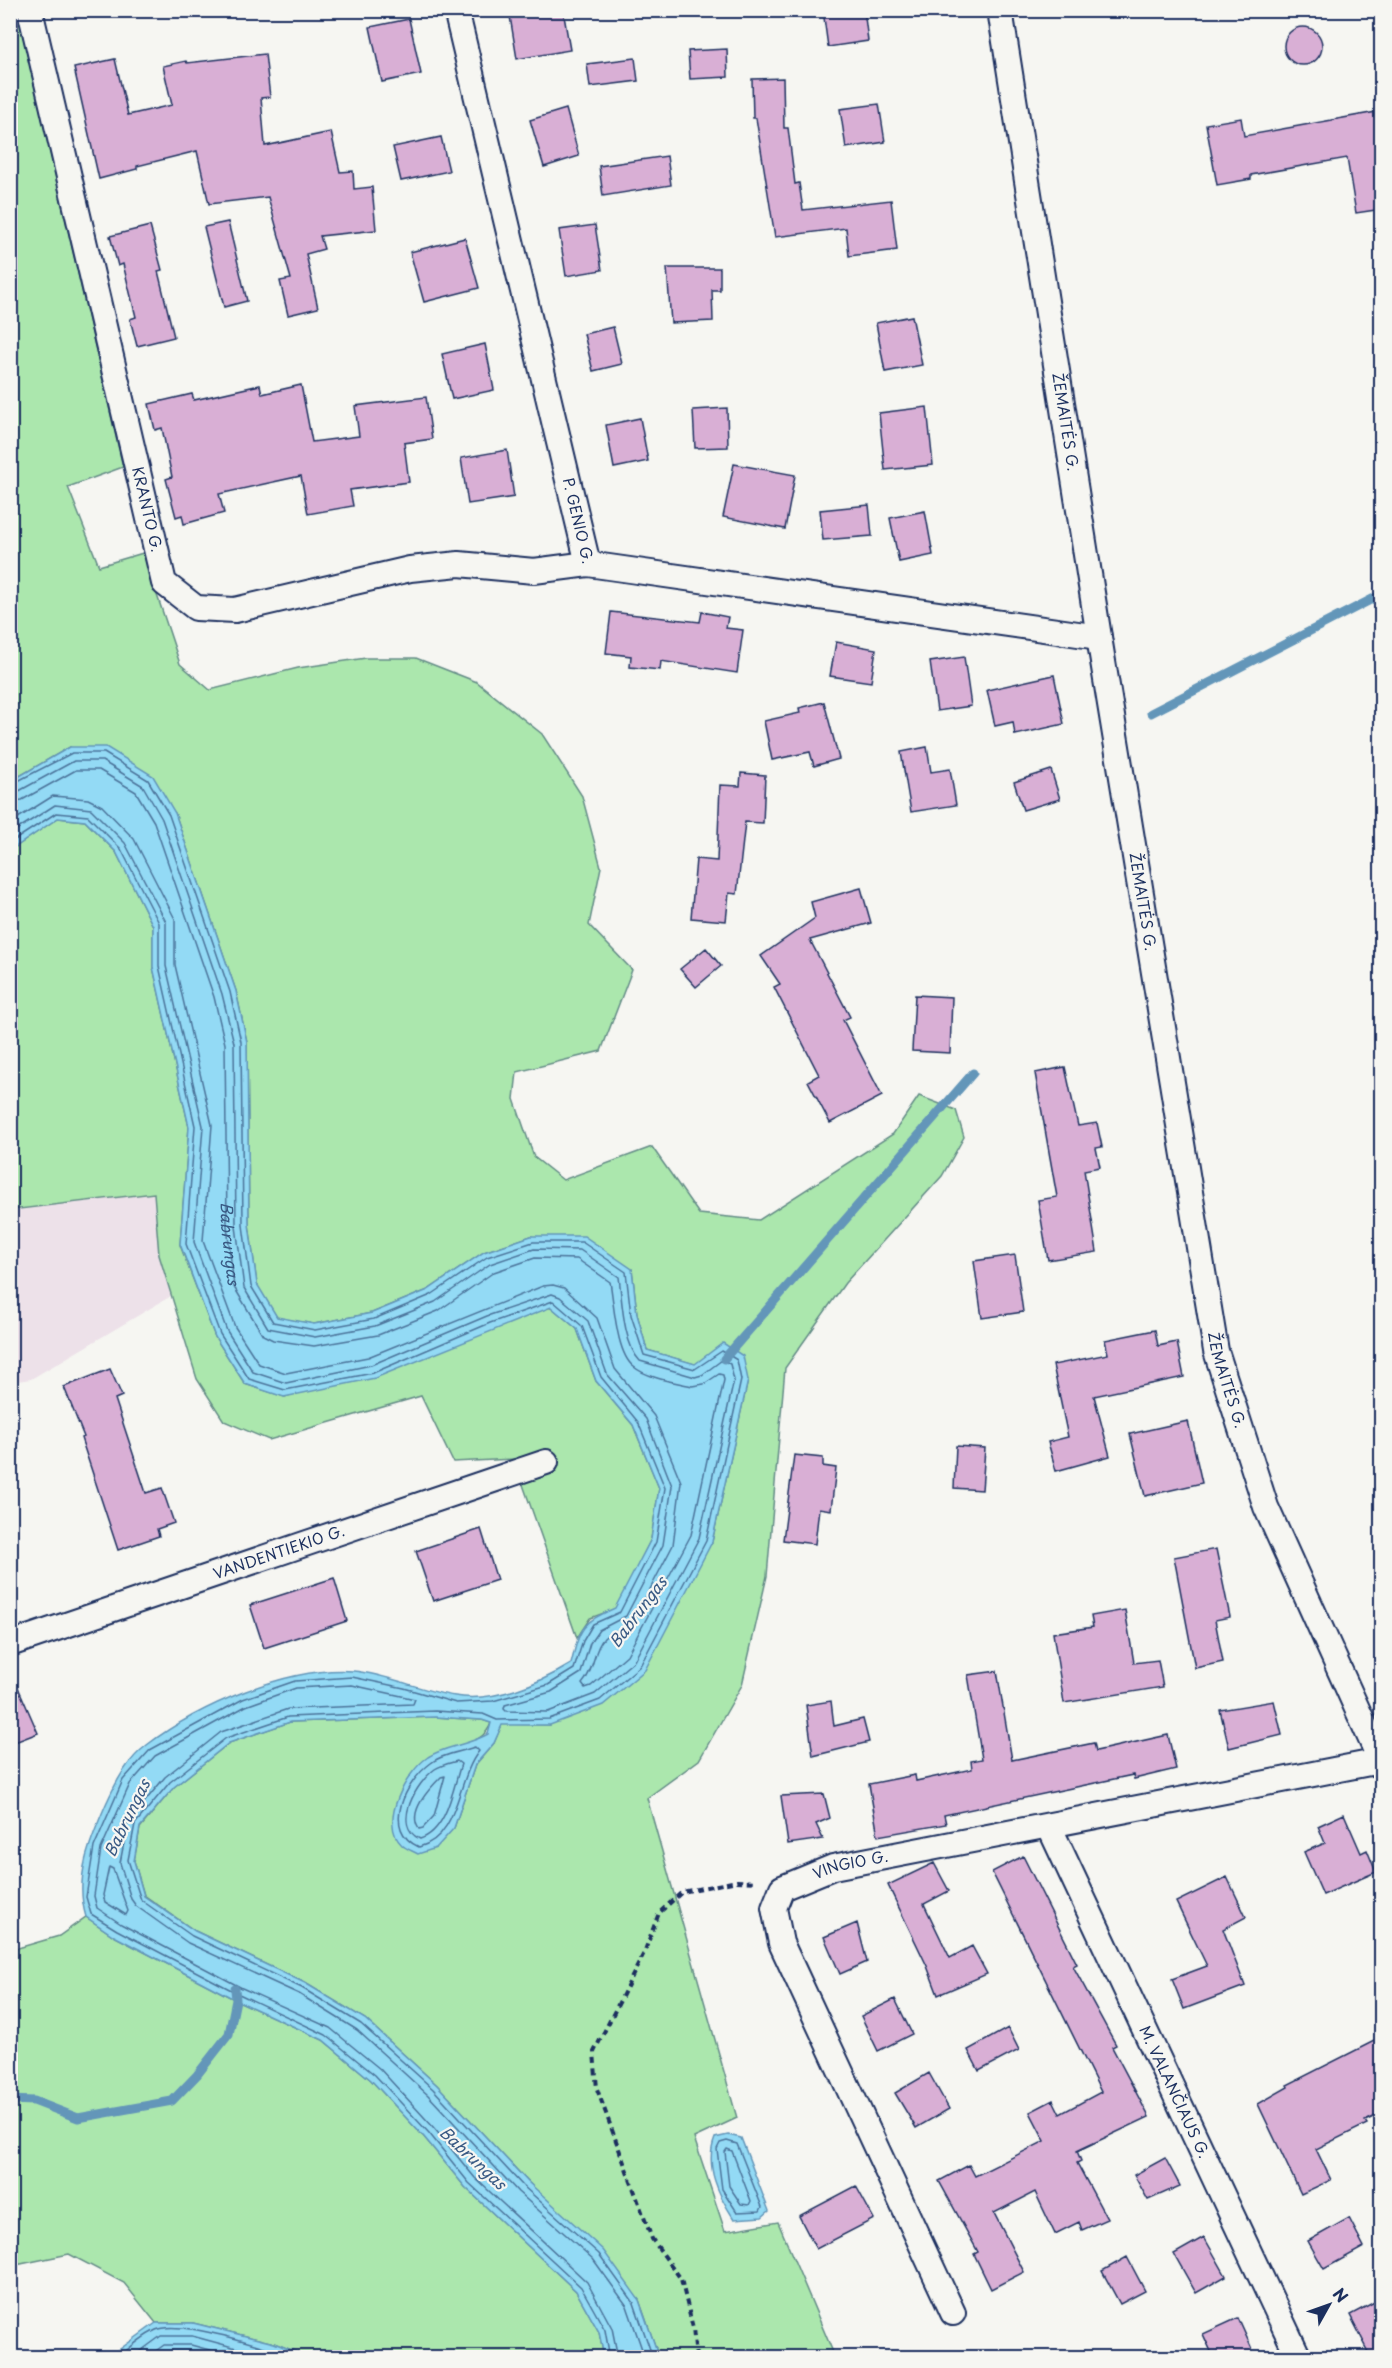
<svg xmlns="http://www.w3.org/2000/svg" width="1392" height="2368" viewBox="0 0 1392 2368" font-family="'Playpen Sans',sans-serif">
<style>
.built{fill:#ede1e9}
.green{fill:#abe7ad;stroke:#638b86;stroke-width:1.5}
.water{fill:#93daf5;stroke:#6396b9;stroke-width:1.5}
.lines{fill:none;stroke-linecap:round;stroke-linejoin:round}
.shore{stroke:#4b739a;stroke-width:1.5}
.stream{stroke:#6396b9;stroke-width:9}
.building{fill:#d9afd5;stroke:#1b2f5e;stroke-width:1.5}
.street-casing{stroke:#1b2f5e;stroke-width:28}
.path{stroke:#1b2f5e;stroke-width:4;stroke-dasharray:6 4.5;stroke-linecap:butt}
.street{stroke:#f6f6f2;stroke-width:24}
.labels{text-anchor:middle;stroke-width:4.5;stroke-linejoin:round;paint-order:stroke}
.street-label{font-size:15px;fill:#1b2f5e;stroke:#f6f6f2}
.water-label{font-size:16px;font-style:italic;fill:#395a84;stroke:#f6f6f2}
</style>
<rect width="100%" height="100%" fill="#f6f6f2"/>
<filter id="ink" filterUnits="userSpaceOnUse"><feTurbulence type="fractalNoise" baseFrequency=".0167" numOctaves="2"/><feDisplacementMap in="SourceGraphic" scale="12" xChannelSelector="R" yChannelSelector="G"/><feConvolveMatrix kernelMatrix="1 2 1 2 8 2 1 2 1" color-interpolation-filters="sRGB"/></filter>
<g filter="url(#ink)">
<!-- built -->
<path class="built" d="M154,1193L159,1255L171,1296L31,1379L11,1382V1210Z"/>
<!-- green -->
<path class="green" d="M17,10L123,467L68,487L99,566L143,553L180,664L210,690L298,668L366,658H416L477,682L542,734L582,796L601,867L589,925L632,970L601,1051L517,1072L514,1099L534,1157L563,1180L652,1147L699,1214L759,1220L893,1134L919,1096L956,1110L964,1137L942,1176L845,1283L785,1368L767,1576L742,1685L699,1760L647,1798L737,2118L694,2138L725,2231L778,2222L835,2357H659L639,2300L437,2085L365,2019L305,1983L195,1931L144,1895L134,1861L140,1828L174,1787L229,1743L290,1722L435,1717L482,1720L491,1723C485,1741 467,1743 450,1749L454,1828L475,1765L494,1743L502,1724L550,1725L712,1542L748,1380L647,1350L637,1314L632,1269L531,1236L484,1252L428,1290L372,1313L314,1324L277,1318L257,1285L249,1224L247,1042L236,991L175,813L70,747L11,781L10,11Z
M58,818L85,821L116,852L153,926V967L189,1127L180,1245L215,1337L245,1384L285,1397L551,1307L577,1329L596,1381L633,1425L659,1488L651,1539L625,1591L615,1609L590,1618L577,1638L514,1459L453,1462L421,1396L269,1440L224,1421L197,1379L159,1255L154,1193L11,1210V850Z
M86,1917L114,1936L236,2000L323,2040L371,2080L424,2137L465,2187L576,2291L599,2332L604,2357H309L274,2343L193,2323H156L124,2283L69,2254L11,2266V1950L59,1936Z"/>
<!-- water -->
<path class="water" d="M70,747H106L153,776L175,813L236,991L247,1042L249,1224L257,1284L277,1317L314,1324L372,1313L428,1290L484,1252L531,1236H584L632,1269L637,1314L647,1350L695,1364L723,1343L743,1356L748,1380L712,1542L645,1670L603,1705L550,1725H502L494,1743L475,1765L454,1828L436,1848L418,1854C413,1851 406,1849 402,1845C378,1823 406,1772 428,1757C445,1746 469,1745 488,1734L491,1723L482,1720L435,1717L290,1722L229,1743L174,1787L140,1827L134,1861L144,1896L195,1931L305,1983L365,2019L437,2085L528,2182L603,2250L639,2300L659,2357H604L599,2332L576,2291L465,2187L424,2137L371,2080L323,2040L236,2000L114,1936L86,1917C74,1878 90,1841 106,1804C116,1782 127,1760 147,1745C198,1706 288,1666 353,1671C388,1674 421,1691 455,1696C493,1703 540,1683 571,1664C580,1628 581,1623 615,1608L651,1539L659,1488L633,1425L596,1381L577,1329L551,1307L375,1378L284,1397L245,1384L215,1337L180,1244L189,1127L153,967V926L116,852L85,821L58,818L11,850V781Z
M728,2135L741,2138L769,2211L762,2217L734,2219C719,2196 704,2166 715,2138Z
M156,2323H193L274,2343L309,2357H109Z"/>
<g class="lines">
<!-- shore -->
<g class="shore">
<path d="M10,785L72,753H104L148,780L169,815L230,992L241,1042L243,1225L251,1286L273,1322L315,1330L374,1319L431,1295L487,1257L533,1242H582L626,1272L631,1315L644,1355L695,1369L722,1351L737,1360L741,1380L706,1541L640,1666L600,1700L549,1719L497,1720L483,1714L435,1711L288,1717L226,1738L170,1782L135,1824L128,1860L141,1900L192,1936L302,1988L361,2024L433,2089L523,2186L599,2254L634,2303L653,2358"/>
<path d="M10,793L19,791L74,761H102L143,786L162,819L222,994L234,1043L236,1226L244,1288L268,1328L315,1337L375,1326L435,1302L490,1264L534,1249L580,1250L619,1277C622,1299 623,1344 640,1361L695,1377L702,1375L722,1360L730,1364L734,1380L699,1538L634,1661L595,1694L548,1712L506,1711L504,1709L505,1705L551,1692L581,1673L590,1643L599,1630L626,1616L663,1545L672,1486L646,1419L607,1374L588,1321L560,1297L552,1294L487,1316L371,1365L286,1383L253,1372L227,1331L194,1242L203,1126L166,966V922L125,843L91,809L55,805L10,834"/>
<path id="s1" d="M10,802L22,800L76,770H99L136,792L154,822L214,997L225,1044L227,1226L234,1287L263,1335L273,1340L314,1346L378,1335L438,1311L494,1272L535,1258L577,1259L610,1282C614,1303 616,1354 634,1367C647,1378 675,1382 692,1386L704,1384L719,1374L723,1375L724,1380L691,1535L627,1655L591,1686L585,1688L582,1684C595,1670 593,1649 604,1638C612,1630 625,1631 633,1622L673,1545L681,1482L654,1416L615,1369L597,1318L564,1288L553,1285L543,1286L368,1357L286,1373L259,1364L235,1327L203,1241L212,1125L175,965V919L134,839L102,806L88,799L53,796L10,823"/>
<path d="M10,843L56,813L88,816L121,849L159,923V966L195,1126L186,1244L220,1334L249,1379L285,1390L373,1373L490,1323L553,1301L582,1326L601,1377L638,1422L665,1488L656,1542L620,1612L593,1624L583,1641L574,1669L548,1685L493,1701L456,1703L404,1688L352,1677L295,1681L243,1699L150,1750L123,1780L94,1847L86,1897L91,1914L117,1930L239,1994L326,2035L375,2075L429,2133L469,2183L581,2287L605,2330L610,2358"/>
<path d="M475,1747L479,1751C456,1780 460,1836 419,1847C381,1830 405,1782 431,1763C442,1754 461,1752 475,1747Z"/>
<path d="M457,1761L461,1764C453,1788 447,1831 420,1839C391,1825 417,1782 435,1769C441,1765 450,1763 457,1761Z"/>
<path d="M445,1776L434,1816L423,1828L419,1829C407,1812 429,1789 441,1777Z"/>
<path d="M109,1867L113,1869L128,1911L126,1915L105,1902L103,1895Z"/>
<path d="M727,2141L737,2144L762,2207L760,2211L737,2212L722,2189L717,2149L720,2143Z"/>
<path d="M727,2149L732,2151L751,2201L749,2205L741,2204L729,2186L725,2152Z"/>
<path d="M118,2358C129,2348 143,2336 156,2330C180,2319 268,2347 293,2358"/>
<path d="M131,2358L161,2336H192L273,2358"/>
<path d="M146,2358L164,2345H191L239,2358"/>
<path d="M618,2358L612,2328L587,2282L475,2178L434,2128L380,2069L330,2028L242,1988L121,1924L97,1908L94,1896L101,1849L130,1784L155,1756L246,1706L296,1688L352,1685L415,1699L413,1704L288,1709L221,1732L165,1777L128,1822L120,1863L131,1899L136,1906L188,1943L299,1994L357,2030L428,2095L518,2192L593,2259L627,2306L645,2358"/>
</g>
<!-- stream -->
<path class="stream" d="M1151,713L1382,594
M724,1359L973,1073
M10,2100L34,2101L78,2118L172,2101L197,2075L229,2034L236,2000L235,1989"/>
</g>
<!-- building -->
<path class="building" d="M509,10H563L570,50L517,59Z
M823,10H864L868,41L828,47Z
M409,19L421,74L382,82L370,27Z
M1284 46a19 19 0 1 1 38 0a19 19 0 1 1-38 0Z
M727,49L728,77L690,79L688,51Z
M265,54L270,97L261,98L265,146L331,132L340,172L353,171L354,189L372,187L376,230L320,236L324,249L306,254L318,308L288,315L280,281L291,279L268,197L209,204L197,151L137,166V169L99,179L74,68L115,59L128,115L172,105L163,66L186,61L187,63Z
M635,58L638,81L590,87L587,64Z
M783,78L784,128H788L795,184L799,183L803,210L891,200L897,250L849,256L846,228L775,237L756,118H753L752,79Z
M879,104L885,142L846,148L840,109Z
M566,109L579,156L544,167L530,120Z
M1382,111V209L1356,213L1347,158L1251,175V179L1217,185L1206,124L1241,118L1244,136Z
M441,137L449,171L401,181L393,147Z
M667,156L671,185L603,196L599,166Z
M228,222L247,301L224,307L204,227Z
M595,225L602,270L566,276L559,230Z
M150,226L162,270L158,271L174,337L137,346L130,319L136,317L123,264L118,266L110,236Z
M465,238L479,288L424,302L410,252Z
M667,268H720V290H712L713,321L671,323Z
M912,316L922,365L885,372L876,323Z
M613,327L622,364L593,371L584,334Z
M485,344L494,390L452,399L442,354Z
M260,385L262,394L301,385L312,442L359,436L355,406L426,397L432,439L404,443L409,482L350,490L353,506L308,514L301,476L219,494L224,513L184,524L182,515L176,517L166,479L172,477L162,428L155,430L149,404L192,394L194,400Z
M927,407L933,465L885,470L879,413Z
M727,408L728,447L695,448L693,410Z
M640,418L648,461L614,468L606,425Z
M507,450L514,497L468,504L461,458Z
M734,464L795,475L785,529L723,517Z
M869,505L872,536L823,540L820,510Z
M925,511L933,555L899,562L890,518Z
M611,612L700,622L702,612L728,617L726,628L743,630L737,673L661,661L660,670L630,667L631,656L606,653Z
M836,642L876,649L871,682L830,676Z
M964,657L971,706L937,711L930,662Z
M1054,675L1064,724L1015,735L1013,722L995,726L987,690Z
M824,702L839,759L814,766L810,752L772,760L764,721L800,713L799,708Z
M927,747L931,772L950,769L956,805L911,812L901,752Z
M1051,770L1060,799L1023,810L1014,782Z
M741,773L765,775L763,823L745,822L737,894L729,893L726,921L691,918L696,859L717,861L720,785L740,786Z
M861,888L871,923L810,940L850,1017L843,1020L882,1096L830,1123L808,1081L819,1075L774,987L780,984L761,956L815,918L811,902Z
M706,948L721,966L696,987L680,969Z
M915,995L952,997L950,1053L912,1051Z
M1065,1067L1078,1126L1097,1123L1102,1147L1096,1148L1100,1167L1084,1170L1097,1252L1048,1260L1038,1200L1057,1197L1035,1073Z
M1015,1255L1023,1312L982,1318L974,1261Z
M1155,1330L1158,1346L1177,1342L1184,1377L1094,1396L1110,1456L1056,1471L1048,1442L1068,1437L1053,1365L1108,1354L1105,1340Z
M110,1369L122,1396L115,1399L146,1493L162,1488L174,1523L157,1529L159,1536L118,1550L81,1438L84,1437L64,1387Z
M1188,1421L1202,1483L1145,1496L1130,1434Z
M956,1446L985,1448L982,1490L954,1488Z
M794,1455L823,1458V1466L836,1468L831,1510L819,1508L815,1544L783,1540Z
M481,1529L497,1580L433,1601L416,1551Z
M1216,1549L1230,1617L1215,1620L1223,1662L1195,1668L1174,1557Z
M334,1578L347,1621L264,1648L250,1605Z
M1125,1610L1134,1663L1158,1660L1163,1687L1064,1703L1053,1633L1093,1627L1091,1616Z
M10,1669L38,1733L10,1744Z
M997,1671L1012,1760L1094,1743L1096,1751L1168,1735L1176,1769L1134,1779L1133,1775L944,1815L946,1824L878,1836L869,1784L915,1775L916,1781L972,1769L971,1761L982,1759L968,1675Z
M831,1701L834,1726L863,1719L869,1742L813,1756L806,1705Z
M1274,1701L1282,1735L1229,1748L1220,1710Z
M824,1794L830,1818L816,1824L823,1839L788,1844L781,1796Z
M1344,1814L1361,1853L1367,1850L1376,1872L1323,1895L1304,1852L1325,1843L1318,1826Z
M1023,1856L1077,1964L1073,1966L1116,2045L1112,2047L1149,2117L1077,2151L1081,2161L1077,2163L1107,2219L1082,2230L1079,2222L1055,2234L1035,2192L994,2213L1024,2272L991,2289L974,2254L978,2252L939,2181L969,2165L975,2176L1045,2141L1030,2112L1053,2100L1060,2114L1101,2092L992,1872Z
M934,1863L949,1891L924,1904L950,1958L972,1946L987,1974L938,1995L927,1966L888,1885Z
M1227,1877L1246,1917L1223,1929L1245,1986L1184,2009L1172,1979L1207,1966L1176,1902Z
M857,1923L867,1962L840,1974L824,1937Z
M895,1999L912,2034L878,2051L861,2016Z
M1008,2028L1019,2050L979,2071L968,2050Z
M1382,2037V2113L1365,2121L1367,2124L1316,2149L1331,2180L1301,2194L1258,2104L1288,2087L1287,2085Z
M929,2073L949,2109L916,2128L895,2093Z
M1165,2158L1180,2186L1148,2200L1134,2175Z
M856,2186L874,2219L816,2249L799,2216Z
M1349,2218L1364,2247L1324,2269L1308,2241Z
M1204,2237L1226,2276L1196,2293L1174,2254Z
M1127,2257L1145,2291L1120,2304L1102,2271Z
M1382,2298V2358H1372L1350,2315Z
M1238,2318L1256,2358H1214L1203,2334Z"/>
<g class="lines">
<!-- street casing -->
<g class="street-casing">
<g id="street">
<path id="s2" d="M30,10L164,583L196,608L235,610L410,569L459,564L534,571L588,564"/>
<path id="s3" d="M456,10L588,564L1099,637"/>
<path id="s4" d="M1000,10L1099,637L1216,1351L1266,1507L1382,1764"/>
<path id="s5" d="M10,1644L546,1462"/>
<path id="s6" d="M1049,1826L1299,2358"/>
<path id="s7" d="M953,2313L781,1943L774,1908L782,1888L833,1867L1380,1761"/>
</g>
</g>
<!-- path -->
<path class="path" d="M696,2358L693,2328L681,2279L652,2239L597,2089L594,2052L644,1953L659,1913L682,1892L737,1881L757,1882"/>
<!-- street -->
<use href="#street" class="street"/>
</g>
</g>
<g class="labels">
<!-- street labels -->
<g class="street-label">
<text dy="5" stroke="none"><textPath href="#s4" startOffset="417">ŽEMAITĖS G.</textPath></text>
<text dy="5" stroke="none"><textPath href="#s2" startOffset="513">KRANTO G.</textPath></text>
<text dy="5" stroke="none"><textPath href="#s3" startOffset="525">P. GENIO G.</textPath></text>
<text dy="5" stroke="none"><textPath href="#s4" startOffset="903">ŽEMAITĖS G.</textPath></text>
<text dy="5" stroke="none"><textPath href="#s4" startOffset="1389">ŽEMAITĖS G.</textPath></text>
<text dy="5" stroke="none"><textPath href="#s5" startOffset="284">VANDENTIEKIO G.</textPath></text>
<text dy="5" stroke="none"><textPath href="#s7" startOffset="538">VINGIO G.</textPath></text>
<text dy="5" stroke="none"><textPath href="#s6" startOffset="294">M. VALANČIAUS G.</textPath></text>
</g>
<!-- water labels -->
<g class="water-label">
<text dy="6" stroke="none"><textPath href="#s1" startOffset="608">Babrungas</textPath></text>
<text transform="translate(638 1612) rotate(-53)" y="6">Babrungas</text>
<text transform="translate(127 1818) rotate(-64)" y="6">Babrungas</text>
<text transform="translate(473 2158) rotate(43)" y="6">Babrungas</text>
</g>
</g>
<!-- margin -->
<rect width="1392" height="2368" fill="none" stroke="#f6f6f2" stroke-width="36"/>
<rect x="18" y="18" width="1356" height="2332" fill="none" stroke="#1b2f5e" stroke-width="2" filter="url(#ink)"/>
<!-- north arrow -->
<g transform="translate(1329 2305) rotate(50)" stroke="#f6f6f2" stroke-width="4.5" paint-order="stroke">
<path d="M0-4.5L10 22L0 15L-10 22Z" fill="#1b2f5e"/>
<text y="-9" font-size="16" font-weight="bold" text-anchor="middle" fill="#1b2f5e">N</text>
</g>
</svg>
